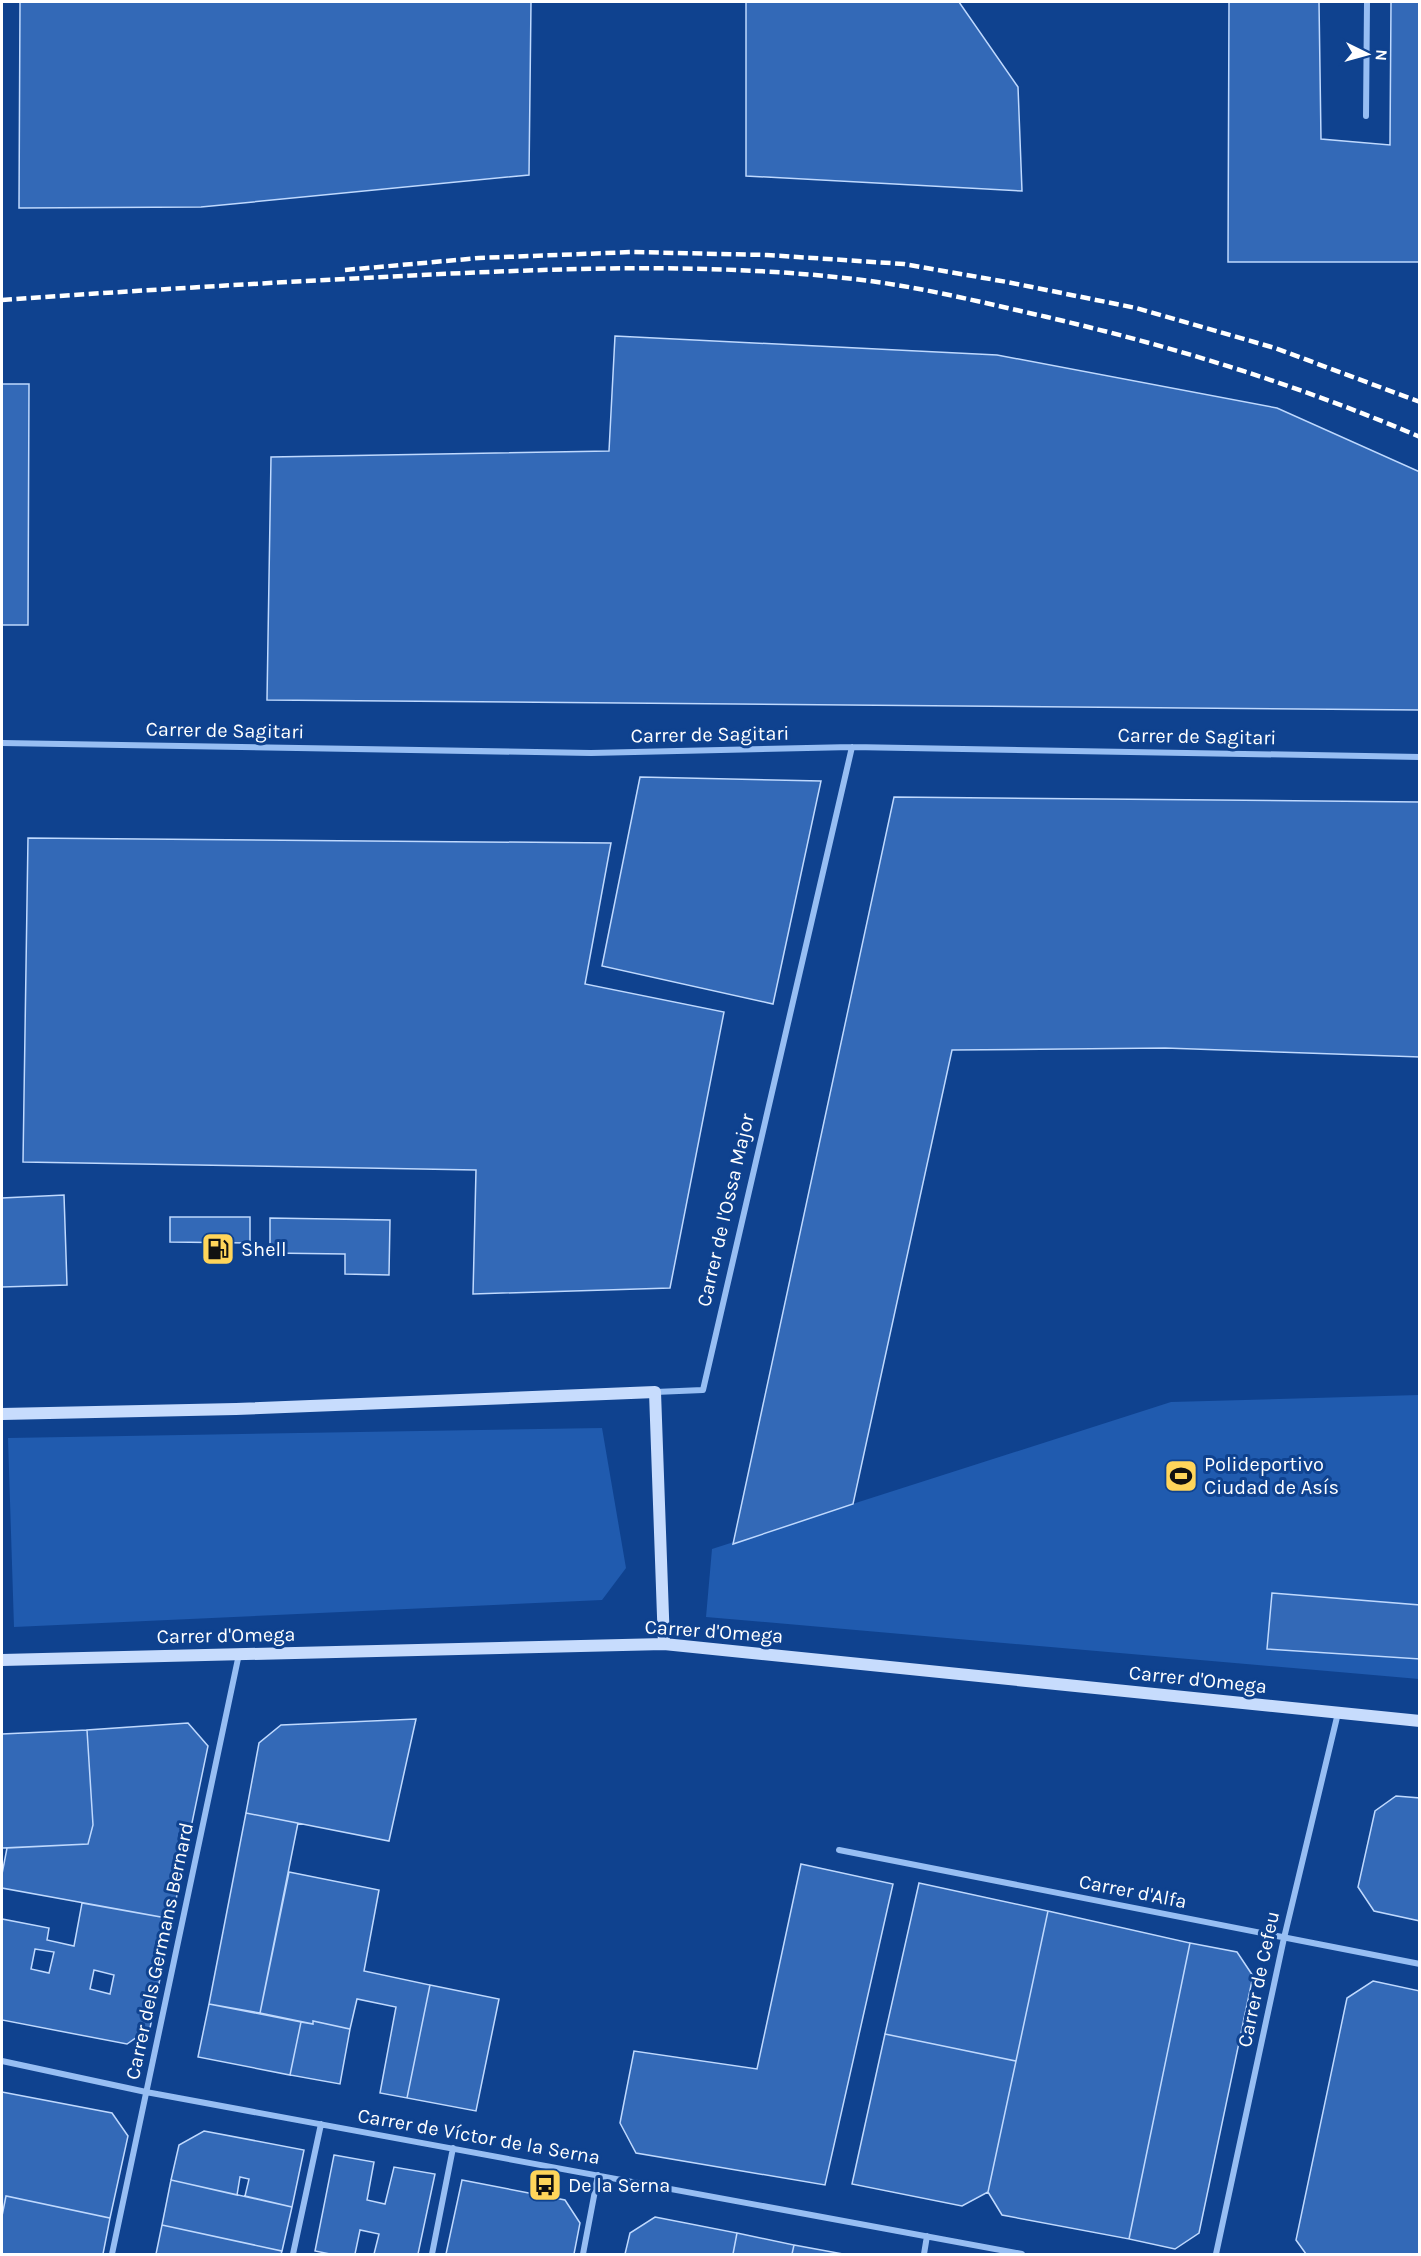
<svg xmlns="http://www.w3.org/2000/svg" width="1421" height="2256" viewBox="0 0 1421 2256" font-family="Karla,sans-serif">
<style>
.green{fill:#205baf}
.building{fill:#3369b7;stroke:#bfd9fe;stroke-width:1.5;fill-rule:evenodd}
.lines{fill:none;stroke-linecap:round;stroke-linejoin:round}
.street{stroke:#97bef3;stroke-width:6}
.secondary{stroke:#c7dcfd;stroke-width:12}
.rail{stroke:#fff;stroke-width:4.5;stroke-dasharray:10 4.5;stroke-linecap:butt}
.labels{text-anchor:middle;stroke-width:6;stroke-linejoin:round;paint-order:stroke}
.street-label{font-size:20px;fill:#fff;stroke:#0f428f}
.poi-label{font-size:20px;fill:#fff;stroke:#0f428f;text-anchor:start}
</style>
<rect width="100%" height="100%" fill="#0f428f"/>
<!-- green -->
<path class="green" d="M1419,1395V1679L706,1617L712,1549L1171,1402Z
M602,1428L626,1568L602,1600L14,1627L8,1438Z"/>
<!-- building -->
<path class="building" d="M20,2H531L529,175L201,207L19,208Z
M746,2H959L1018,87L1022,191L746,176Z
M1229,2H1319L1321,139L1390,145L1391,2H1420V262H1228Z
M615,336L997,355L1277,408L1420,472V710L267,700L271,457L609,451Z
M2,384H29L28,625H2Z
M640,777L821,781L773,1004L602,966Z
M894,797L1420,802V1057L1165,1048L952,1050L853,1504L733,1544Z
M28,838L611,843L585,984L724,1012L670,1288L473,1294L476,1170L23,1162Z
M64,1195L67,1285L2,1287V1198Z
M170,1217H250V1243L170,1242Z
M270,1218L390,1220L389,1275L345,1274V1254L270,1253Z
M1272,1593L1420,1605V1659L1267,1649Z
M416,1719L389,1841L246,1813L259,1743L281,1725Z
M188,1723L208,1746L172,1919L2,1888V1874L7,1848L88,1844L93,1825L87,1730Z
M87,1730L93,1825L88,1844L2,1848V1734Z
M1396,1796L1420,1798V1921L1374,1911L1358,1887L1375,1811Z
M246,1813L298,1823L260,2013L209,2004Z
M801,1864L893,1884L825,2185L636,2153L620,2123L634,2051L757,2069Z
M289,1872L379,1890L364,1971L430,1985L407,2098L380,2093L396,2007L357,1999L350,2029L313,2021V2024L260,2013Z
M919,1883L1048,1911L1016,2061L885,2034Z
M82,1903L172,1919L150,2028L127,2044L2,2020V1919L49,1928L47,1940L74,1946ZM35,1949L54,1952L49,1973L31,1969ZM94,1970L114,1975L110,1994L90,1989Z
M1048,1911L1190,1943L1129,2239L1002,2215L988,2192Z
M1190,1943L1237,1952L1253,1976L1199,2233L1175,2249L1129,2239Z
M1373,1981L1420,1991V2254H1306L1296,2240L1347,1998Z
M430,1985L499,1999L476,2111L407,2098Z
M209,2004L301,2022L290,2075L198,2057Z
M313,2021L350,2029L340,2084L290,2075L301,2022L313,2024Z
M885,2034L1016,2061L988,2192L962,2206L852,2184Z
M2,2092L112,2113L128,2136L110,2218L6,2196L2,2216Z
M204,2131L304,2150L292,2207L245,2196L249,2179L240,2177L237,2195L171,2180L179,2145Z
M334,2155L374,2162L367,2200L385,2204L394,2167L435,2174L418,2254H374L379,2234L360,2230L355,2254H330L315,2251Z
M171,2180L292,2207L282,2251L162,2225Z
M462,2180L565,2200L580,2223L574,2254H446Z
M6,2196L110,2218L103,2254H2V2216Z
M655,2217L737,2233L733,2254H625L630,2233Z
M162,2225L282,2251L281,2254H156Z
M737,2233L794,2245L792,2254H733Z
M794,2245L843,2254H792Z"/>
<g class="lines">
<!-- street -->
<path class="street" d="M1366,116L1367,2
M2,743L591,753L852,747L1420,757
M655,1392L703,1390L852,747
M839,1850L1420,1964
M2,2061L146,2092L1022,2254
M112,2254L239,1654
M293,2254L321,2124
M432,2254L453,2148
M583,2254L598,2175
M924,2254L927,2236
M1216,2254L1284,1938L1338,1713"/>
<!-- secondary -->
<path class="secondary" d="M2,1414L236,1409L655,1392L664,1644
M2,1660L664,1644L1420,1721"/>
<!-- rail -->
<path class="rail" d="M345,270L479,258L633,252L767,255L904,264L1007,282L1136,308L1275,348L1420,402
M2,300C141,290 281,282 421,275C568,268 723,262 870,281C930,289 989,304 1047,317C1175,347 1299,385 1420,437"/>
</g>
<!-- icons -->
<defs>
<g id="fuel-square" transform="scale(1.725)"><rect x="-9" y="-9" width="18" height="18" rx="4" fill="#ffd55a" stroke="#0f428f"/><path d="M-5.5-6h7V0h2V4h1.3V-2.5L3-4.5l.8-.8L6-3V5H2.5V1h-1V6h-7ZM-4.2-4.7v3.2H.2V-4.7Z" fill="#111"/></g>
<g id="stadium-square" transform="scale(1.725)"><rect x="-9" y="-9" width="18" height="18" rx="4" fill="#ffd55a" stroke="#0f428f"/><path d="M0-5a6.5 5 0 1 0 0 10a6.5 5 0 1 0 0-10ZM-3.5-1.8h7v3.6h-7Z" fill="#111"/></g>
<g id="bus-square" transform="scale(1.725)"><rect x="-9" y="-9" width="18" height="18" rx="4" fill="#ffd55a" stroke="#0f428f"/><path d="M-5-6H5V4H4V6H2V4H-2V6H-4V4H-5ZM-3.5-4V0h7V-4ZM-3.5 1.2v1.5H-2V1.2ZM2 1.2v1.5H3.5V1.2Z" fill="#111"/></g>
</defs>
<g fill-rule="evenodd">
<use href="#fuel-square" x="218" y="1249"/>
<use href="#stadium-square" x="1181" y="1476"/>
<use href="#bus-square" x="545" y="2185"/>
</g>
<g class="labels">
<!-- street labels -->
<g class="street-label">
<text transform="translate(225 730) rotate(1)" y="7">Carrer de Sagitari</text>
<text transform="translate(710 734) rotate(-1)" y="7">Carrer de Sagitari</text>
<text transform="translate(1197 736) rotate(1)" y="7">Carrer de Sagitari</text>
<text transform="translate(725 1210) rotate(-77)" y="7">Carrer de l'Ossa Major</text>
<text transform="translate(714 1631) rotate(4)" y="7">Carrer d'Omega</text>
<text transform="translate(226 1635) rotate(-1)" y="7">Carrer d'Omega</text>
<text transform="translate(1198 1679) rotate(6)" y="7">Carrer d'Omega</text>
<text transform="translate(1133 1891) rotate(11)" y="7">Carrer d'Alfa</text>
<text transform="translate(159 1951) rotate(-78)" y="7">Carrer dels Germans Bernard</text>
<text transform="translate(1258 1979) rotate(-78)" y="7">Carrer de Cefeu</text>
<text transform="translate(479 2136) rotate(10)" y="7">Carrer de Víctor de la Serna</text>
</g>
<!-- poi labels -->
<g class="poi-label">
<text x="241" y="1256">Shell</text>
<text x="1204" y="1471">Polideportivo<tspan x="1204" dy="23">Ciudad de Asís</tspan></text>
<text x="568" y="2192">De la Serna</text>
</g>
</g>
<!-- border -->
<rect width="1421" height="2256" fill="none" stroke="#ffffff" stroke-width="6"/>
<!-- north arrow -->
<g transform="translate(1367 54) rotate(95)" stroke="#0f428f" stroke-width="4.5" paint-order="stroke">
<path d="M0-4.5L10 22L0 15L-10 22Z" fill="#ffffff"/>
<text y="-9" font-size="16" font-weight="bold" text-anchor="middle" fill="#ffffff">N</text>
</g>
</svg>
